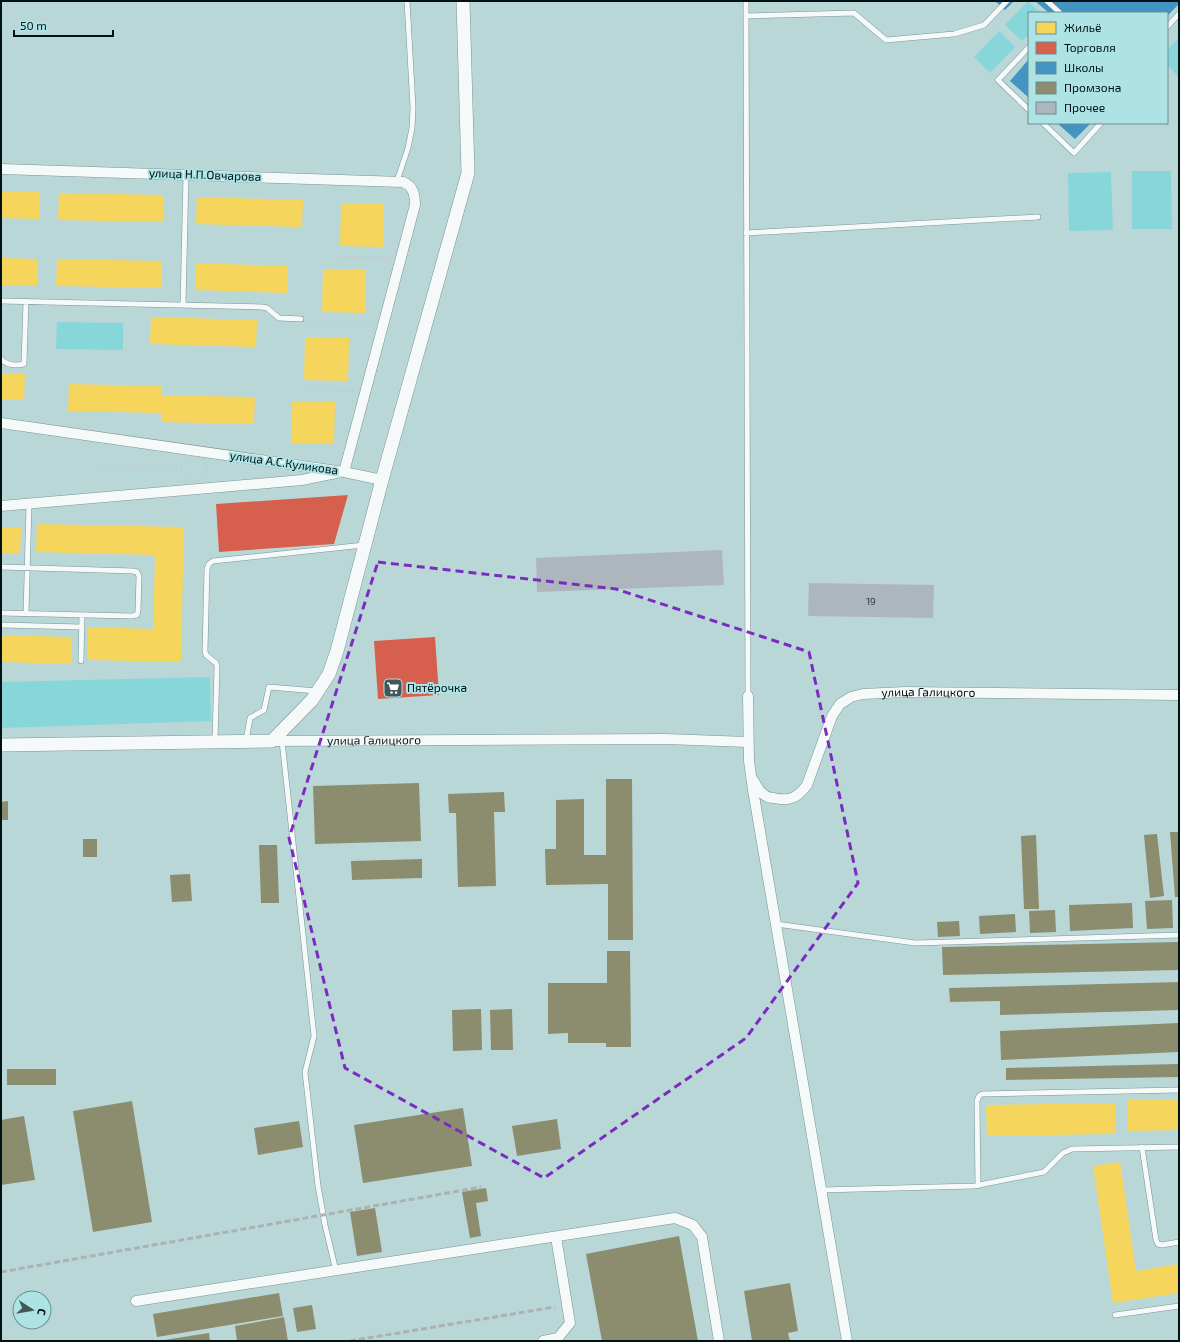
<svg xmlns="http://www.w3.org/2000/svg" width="1180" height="1342" viewBox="0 0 1180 1342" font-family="'Exo 2',sans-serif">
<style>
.green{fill:#87d6da}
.homes{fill:#f6d55c}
.shops{fill:#d6604d}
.schools{fill:#4393c3}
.industry{fill:#8c8c6e}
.building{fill:#aeb6bd}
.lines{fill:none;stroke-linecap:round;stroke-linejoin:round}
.service-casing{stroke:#7c9393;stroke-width:6}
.minor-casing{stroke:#7c9393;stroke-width:11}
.tertiary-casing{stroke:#7c9393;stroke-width:14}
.path{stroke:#c0c9c9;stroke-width:2.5;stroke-dasharray:1 3;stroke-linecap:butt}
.service{stroke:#f5f9f9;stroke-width:5}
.minor{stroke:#f5f9f9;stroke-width:10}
.tertiary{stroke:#f5f9f9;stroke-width:13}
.rail{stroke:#abb2b3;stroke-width:3;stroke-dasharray:6 3;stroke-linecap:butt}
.marked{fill:none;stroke:#7b2cbf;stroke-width:3;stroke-dasharray:8 5;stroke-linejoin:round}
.labels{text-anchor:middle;stroke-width:4;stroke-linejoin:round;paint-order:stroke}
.number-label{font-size:10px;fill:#2c3b3e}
.street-label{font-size:12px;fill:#001213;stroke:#ade3e5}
.poi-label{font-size:12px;fill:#001213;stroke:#ade3e5;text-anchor:start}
</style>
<rect width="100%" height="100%" fill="#bad7d8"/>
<!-- green -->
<path class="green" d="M1028,1L1040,13H1029V34L1022,41L1005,25Z
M999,31L1015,47L990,73L974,57Z
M1179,37V77L1167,65V50Z
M1132,171H1171L1172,229H1132Z
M1111,172L1113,230L1069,231L1068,173Z
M57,322L123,323V350L56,349Z
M210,677L211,721L1,728V682Z"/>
<!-- homes -->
<path class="homes" d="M1,191L40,192V219L1,218Z
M59,193L164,195V222L58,220Z
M197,197L303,200L302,227L196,224Z
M341,203L384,204L383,247L340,246Z
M1,258L38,259L37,286L1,285Z
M57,259L162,261L161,288L56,286Z
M195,263L288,266V293L195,290Z
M323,269L366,270L365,313L322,312Z
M151,317L257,320L256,347L150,344Z
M305,337L349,338L348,381L304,380Z
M1,371L2,373H25L24,400H1Z
M69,384L162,386V395L255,397L254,424L161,422V413L68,411Z
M292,401L335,402L334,444L291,443Z
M37,524L184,527L181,662L88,660V627L153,629L155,555L36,552Z
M1,527H21L20,554H1Z
M1,635L71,637V664L1,662Z
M1179,1099V1130L1128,1131L1127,1100Z
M1115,1103V1134L987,1136L986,1105Z
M1120,1162L1136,1271L1179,1264V1293L1113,1303L1093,1166Z"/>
<!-- shops -->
<path class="shops" d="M348,495L334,544L219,552L216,504Z
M435,637L439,695L378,699L374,641Z"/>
<!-- schools -->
<path class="schools" d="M995,1H1014L1005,10Z
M1035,1H1179V4L1167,16V13H1049Z
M1029,59V98L1010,81Z
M1057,123H1091L1075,139Z"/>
<!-- industry -->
<path class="industry" d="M606,779H632L633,940H608V884L546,885L545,849H556V800L584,799V855H606Z
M419,783L421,841L315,844L313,786Z
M504,792L505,812H494L496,886L458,887L456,813H449L448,794Z
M8,801V820H1V802Z
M1170,832H1179V897H1175Z
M1157,834L1164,896L1150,898L1144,835Z
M1036,835L1039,909H1024L1021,836Z
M83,839H97V857H83Z
M259,845H277L279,903H261Z
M422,859V878L352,880L351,861Z
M190,874L192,901L172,902L170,875Z
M1172,900L1173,928L1147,929L1145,901Z
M1132,903L1133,928L1070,931L1069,905Z
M1055,910L1056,932L1030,933L1029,911Z
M1015,914L1016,932L980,934L979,916Z
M959,921L960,936L938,937L937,922Z
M1179,942V970L943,975L942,947Z
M607,951H630L631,1047H606V1043H568V1033L548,1034V983H607Z
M1179,982V1010L1000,1015V1001L950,1002L949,988Z
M481,1009L482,1050L453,1051L452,1010Z
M512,1009L513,1050H491L490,1010Z
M1179,1023V1052L1001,1060L1000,1031Z
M1179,1064V1077L1006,1080V1068Z
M7,1069H56V1085H7Z
M132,1101L152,1222L93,1232L73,1111Z
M463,1108L472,1166L363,1183L354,1125Z
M24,1116L35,1180L1,1185V1120Z
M557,1119L561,1149L517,1156L512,1126Z
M299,1121L303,1147L258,1155L254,1128Z
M486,1188L488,1201L476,1203L481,1236L470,1238L462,1192Z
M375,1208L382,1252L357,1256L350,1212Z
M679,1236L698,1341H602L586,1254Z
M790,1283L798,1331L788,1333L790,1341H752L744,1291Z
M279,1293L283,1316L157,1337L153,1314Z
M312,1305L316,1329L297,1332L293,1308Z
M284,1317L288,1341H237L235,1326Z
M209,1333L210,1341H164V1340Z"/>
<!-- building -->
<path class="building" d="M722,550L724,585L537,592L536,558Z
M809,583L934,585L933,618L808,616Z"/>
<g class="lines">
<!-- service casing -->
<g class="service-casing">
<path id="service" d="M746,1L748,696
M1047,1L1060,13
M746,16L854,13L886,40L954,34L984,25L1007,1
M1167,27L1179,14
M1029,47L998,80L1029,110
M1043,123L1074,153L1101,123
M397,181L408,148L412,128L413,107L407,1
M746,233L1038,217
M1,301L262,307L267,308L279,318L301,319
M183,305L186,175
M1,359C7,366 15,366 24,364L26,301
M1,567L133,571L137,572L139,576L138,611L137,615L132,616L1,613
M26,614L29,504
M1,625L81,627
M81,661L82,615
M215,741L217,666L216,663L206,655L205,651L207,569L209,564L213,561L364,545
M246,741L250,718L264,710L269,687L317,691
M282,741L314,1036L305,1072L318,1186L325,1225L336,1271
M776,924L915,943L1179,935
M1142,1147L1156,1240L1158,1244L1162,1245L1179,1242
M978,1186L977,1101L979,1096L982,1094L1179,1090
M821,1190L974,1186L1044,1172L1063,1153L1072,1149L1179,1147
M1115,1315L1179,1306"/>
</g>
<!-- minor casing -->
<g class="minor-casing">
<g id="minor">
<path d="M1,169L403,182C413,186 415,194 415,205L344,472L382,480"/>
<path d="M1,423L344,472"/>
<path d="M1,506L302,480L336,473"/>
<path d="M748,696L749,761L753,790L847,1341"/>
<path id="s1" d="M272,741L665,739L748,742"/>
<path id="s2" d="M753,780C756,784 758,790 762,793C765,796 770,798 774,798C790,802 798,797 807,785L832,716L840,704L851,697L863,694L905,692L1179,695"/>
<path d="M136,1301L675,1218L693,1225L702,1237L719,1341"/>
<path d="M543,1341L558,1338L570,1323L556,1237"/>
</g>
</g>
<!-- tertiary casing -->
<g class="tertiary-casing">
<path id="tertiary" d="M1,745L272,741L312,700L329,674L337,651L382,480L468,173L463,1"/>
</g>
<!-- path -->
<path class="path" d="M340,257L390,258
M307,324L372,326
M304,389L355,391
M188,456L203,458L208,471L202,481L187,482L181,469Z
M100,466L181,469"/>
<!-- service -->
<use href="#service" class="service"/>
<!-- minor -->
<use href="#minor" class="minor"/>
<!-- tertiary -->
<use href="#tertiary" class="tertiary"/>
<!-- rail -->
<path class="rail" d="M1,1272L481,1187
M350,1341L555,1307"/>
</g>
<!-- marked area -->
<path class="marked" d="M378,562L616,589L809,652L858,883L746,1038L544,1178L345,1068L289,838Z"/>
<!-- icons -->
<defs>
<g id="supermarket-square" transform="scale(1)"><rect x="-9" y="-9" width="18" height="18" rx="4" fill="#415758" stroke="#ade3e5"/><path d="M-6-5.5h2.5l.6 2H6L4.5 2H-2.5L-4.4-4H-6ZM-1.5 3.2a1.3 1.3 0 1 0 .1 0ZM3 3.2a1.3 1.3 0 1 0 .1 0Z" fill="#fff"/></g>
</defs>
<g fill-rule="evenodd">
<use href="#supermarket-square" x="393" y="688"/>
</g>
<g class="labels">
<!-- number labels -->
<g class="number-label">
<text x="871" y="605">19</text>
</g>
<!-- street labels -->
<g class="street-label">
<text transform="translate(205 175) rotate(2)" y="4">улица Н.П.Овчарова</text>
<text transform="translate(284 463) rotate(8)" y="4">улица А.С.Куликова</text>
<text dy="4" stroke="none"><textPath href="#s2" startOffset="246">улица Галицкого</textPath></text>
<text dy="4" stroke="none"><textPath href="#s1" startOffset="102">улица Галицкого</textPath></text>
</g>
<!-- poi labels -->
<g class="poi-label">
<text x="407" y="692">Пятёрочка</text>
</g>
</g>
<!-- border -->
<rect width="1180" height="1342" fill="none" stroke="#001213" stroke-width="4"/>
<!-- legend -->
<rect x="1028" y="12" width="140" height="112" fill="#ade3e5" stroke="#688f91"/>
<rect x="1036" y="22" width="20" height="12" fill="#f6d55c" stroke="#688f91"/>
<text x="1064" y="32" font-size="12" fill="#001213">Жильё</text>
<rect x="1036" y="42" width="20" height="12" fill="#d6604d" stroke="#688f91"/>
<text x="1064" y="52" font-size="12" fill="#001213">Торговля</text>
<rect x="1036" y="62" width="20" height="12" fill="#4393c3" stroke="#688f91"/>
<text x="1064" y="72" font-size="12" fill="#001213">Школы</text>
<rect x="1036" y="82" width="20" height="12" fill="#8c8c6e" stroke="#688f91"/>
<text x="1064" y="92" font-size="12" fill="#001213">Промзона</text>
<rect x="1036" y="102" width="20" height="12" fill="#aeb6bd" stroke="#688f91"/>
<text x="1064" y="112" font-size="12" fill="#001213">Прочее</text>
<!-- north arrow -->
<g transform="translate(32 1310) rotate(102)"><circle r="19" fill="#ade3e5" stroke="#688f91"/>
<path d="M0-3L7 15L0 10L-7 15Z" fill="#415758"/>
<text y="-6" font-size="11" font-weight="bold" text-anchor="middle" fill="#001213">С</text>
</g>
<!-- scale -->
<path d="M14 30v6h99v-6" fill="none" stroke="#001213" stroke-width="2"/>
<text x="20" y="30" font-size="12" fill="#001213" stroke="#ade3e5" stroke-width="3" paint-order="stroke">50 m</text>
</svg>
